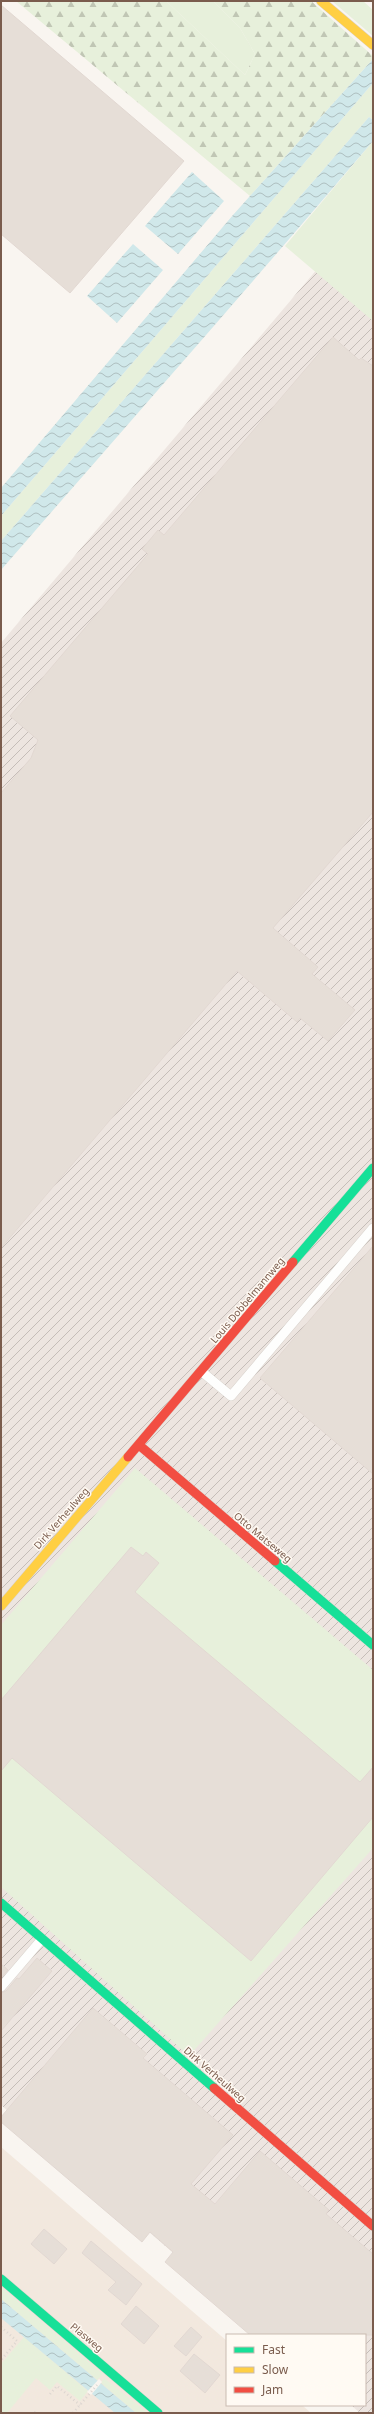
<svg xmlns="http://www.w3.org/2000/svg" width="374" height="2414" viewBox="0 0 374 2414" font-family="'Noto Sans',sans-serif">
<style>
.residential{fill:#f2e8de}
.industrial{fill:url(#industrial-furrows)}
.green{fill:#e7f0db}
.forest{fill:url(#forest-firs)}
.water{fill:url(#water-waves)}
.pier{fill:#f9f5f0}
.building{fill:#e6ded7;stroke:#e2d8d2}
.lines{fill:none;stroke-linecap:round;stroke-linejoin:round}
.lane-casing{stroke:#d7d1cb;stroke-width:10}
.fast-casing{stroke:#d9d2cb;stroke-width:10}
.slow-casing{stroke:#d9d2cb;stroke-width:10}
.jam-casing{stroke:#d9d2cb;stroke-width:10}
.path{stroke:#dcd5d0;stroke-width:2.5;stroke-dasharray:1 3;stroke-linecap:butt}
.lane{stroke:#fefefd;stroke-width:9}
.fast{stroke:#16e098;stroke-width:9}
.slow{stroke:#ffcf43;stroke-width:9}
.jam{stroke:#f24e42;stroke-width:9}
.labels{text-anchor:middle;stroke-width:3;stroke-linejoin:round;paint-order:stroke}
.street-label{font-size:10px;fill:#7a5c4d;stroke:#fffaf3}
</style>
<defs>
<pattern id="industrial-furrows" width="10" height="10" patternUnits="userSpaceOnUse"><rect width="10" height="10" fill="#ede5e0"/><path d="M-1 1l2-2M0 10L10 0M9 11l2-2" fill="none" stroke="#c5bdb8"/></pattern>
<pattern id="forest-firs" width="22" height="20" patternUnits="userSpaceOnUse"><rect width="22" height="20" fill="#e7f0db"/><path d="M5 1l3.5 6h-7zM16 11l3.5 6h-7z" fill="#c0c6b4"/></pattern>
<pattern id="water-waves" width="16" height="10" patternUnits="userSpaceOnUse"><rect width="16" height="10" fill="#d0e8ea"/><path d="M0 5q4-4 8 0t8 0" fill="none" stroke="#aebfc0"/></pattern>
</defs>
<rect width="100%" height="100%" fill="#f9f5f0"/>
<!-- residential -->
<path class="residential" d="M1,2147L227,2341V2405H302L311,2413H1Z"/>
<!-- industrial -->
<path class="industrial" d="M373,203V2413H360L351,2405H365V2335H269L1,2105V643Z"/>
<!-- green -->
<path class="green" d="M166,1H213L240,28L255,54L245,75Z
M332,1H363L373,10V36Z
M373,83V120L369,117L1,541V516Z
M373,141V321L285,246Z
M135,1468L373,1670V1848L189,2056L1,1887V1625Z
M1,2287L103,2374L97,2380L1,2299Z
M24,2337L88,2391L80,2401L57,2382L50,2390L36,2378L7,2413H1V2364Z
M104,2378L148,2413H136L101,2383Z"/>
<!-- forest -->
<path class="forest" d="M16,1H166L245,75L255,54L240,28L213,1H311L373,56V59L250,196Z"/>
<!-- water -->
<path class="water" d="M373,59V83L1,516V488L233,215Z
M369,117L373,120V141C251,285 125,427 1,570V541Z
M192,172L224,201L178,254L145,226Z
M133,244L163,270L117,323L87,296Z
M1,2299L136,2413H115L1,2318Z"/>
<!-- pier -->
<path class="pier" d="M99,2379L102,2382L91,2395L87,2392Z"/>
<!-- building -->
<path class="building" d="M1,5L184,161L70,293L1,234Z
M333,337L359,360L361,358L373,366V812L273,928L318,967L312,974L355,1010L328,1041L300,1018L297,1022L237,971L1,1248V793L31,758L38,740L10,716L148,554L142,549L158,530L164,535Z
M373,1246V1474L260,1378Z
M131,1547L143,1556L146,1552L159,1563L135,1592L360,1782L373,1767V1817L251,1961L12,1758L1,1771V1700Z
M37,1958L52,1971L1,2031V1993L6,1991L17,1978L19,1979Z
M1,1964L8,1970L1,1978Z
M93,2008L147,2054L143,2058L233,2135L191,2184L215,2204L260,2151L329,2210L326,2214L373,2254V2335H250L165,2262L173,2252L150,2232L142,2242L1,2122V2117Z
M44,2229L67,2249L54,2264L31,2244Z
M91,2241L142,2284L126,2305L108,2290L116,2282L82,2253Z
M136,2306L159,2326L144,2344L121,2324Z
M191,2327L202,2337L186,2356L174,2346Z
M194,2354L220,2375L205,2393L180,2371Z"/>
<g class="lines">
<!-- lane casing -->
<g class="lane-casing">
<path id="lane" d="M201,1371L231,1396L373,1228
M1,1987L42,1939"/>
</g>
<!-- fast casing -->
<g class="fast-casing">
<path id="fast" d="M293,1262L373,1168
M275,1561L373,1645
M1,1903L214,2088
M1,2279L158,2413"/>
</g>
<!-- slow casing -->
<g class="slow-casing">
<path id="slow" d="M321,1L373,45
M1,1606L128,1457"/>
</g>
<!-- jam casing -->
<g class="jam-casing">
<path id="jam" d="M139,1445L275,1561
M128,1457L293,1262
M214,2088L373,2226"/>
</g>
<!-- path -->
<path class="path" d="M1,2327L17,2341L1,2360
M50,2394L57,2386L80,2405
M34,2412L35,2413
M73,2413L97,2385"/>
<!-- lane -->
<use href="#lane" class="lane"/>
<!-- fast -->
<use href="#fast" class="fast"/>
<!-- slow -->
<use href="#slow" class="slow"/>
<!-- jam -->
<use href="#jam" class="jam"/>
</g>
<g class="labels">
<!-- street labels -->
<g class="street-label">
<text transform="translate(247 1300) rotate(-50)" y="4">Louis Dobbelmannweg</text>
<text transform="translate(61 1518) rotate(-49)" y="4">Dirk Verheulweg</text>
<text transform="translate(263 1537) rotate(40)" y="4">Otto Matseweg</text>
<text transform="translate(215 2074) rotate(41)" y="4">Dirk Verheulweg</text>
<text transform="translate(87 2337) rotate(40)" y="4">Plasweg</text>
</g>
</g>
<!-- border -->
<rect width="374" height="2414" fill="none" stroke="#7a5c4d" stroke-width="4"/>
<!-- legend -->
<rect x="226" y="2334" width="140" height="72" fill="#fffaf3" stroke="#cabbb1"/>
<rect x="234" y="2347" width="20" height="6" fill="#16e098" stroke="#cabbb1"/>
<text x="262" y="2354" font-size="12" fill="#7a5c4d">Fast</text>
<rect x="234" y="2367" width="20" height="6" fill="#ffcf43" stroke="#cabbb1"/>
<text x="262" y="2374" font-size="12" fill="#7a5c4d">Slow</text>
<rect x="234" y="2387" width="20" height="6" fill="#f24e42" stroke="#cabbb1"/>
<text x="262" y="2394" font-size="12" fill="#7a5c4d">Jam</text>
</svg>
